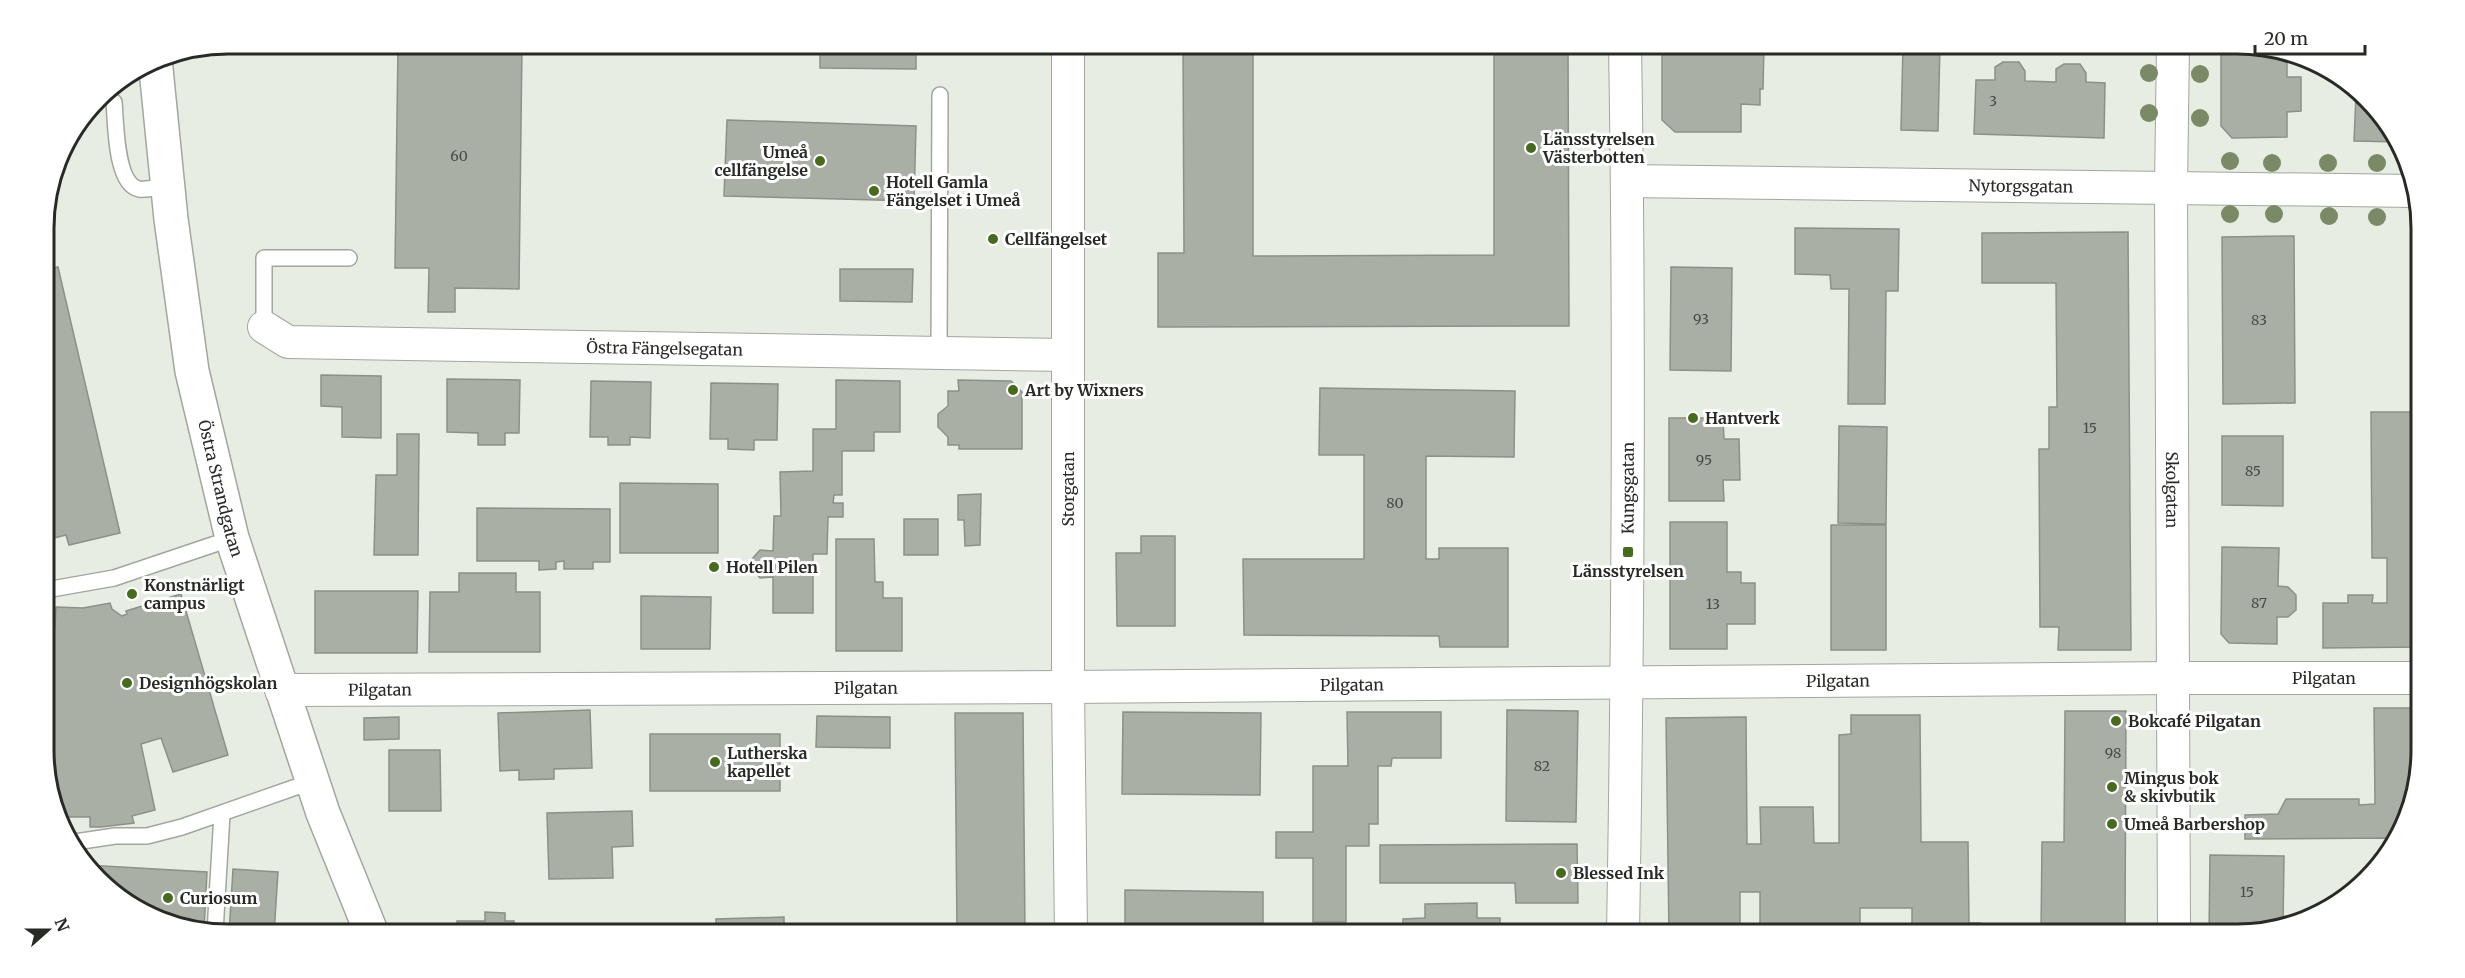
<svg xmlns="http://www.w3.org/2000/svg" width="2465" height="978" viewBox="0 0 2465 978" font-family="Merriweather,serif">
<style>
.building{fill:#aaafa6;stroke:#8c9188;stroke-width:1.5}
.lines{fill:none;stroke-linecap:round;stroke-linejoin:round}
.service-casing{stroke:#a2a79e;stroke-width:18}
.minor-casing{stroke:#a2a79e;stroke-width:34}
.tertiary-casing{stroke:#a2a79e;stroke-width:36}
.service{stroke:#fff;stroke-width:15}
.minor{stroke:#fff;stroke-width:32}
.tertiary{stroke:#fff;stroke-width:33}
.tree{fill:#7a8966}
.poi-dot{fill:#476920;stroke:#fff;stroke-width:2}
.labels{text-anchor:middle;stroke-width:6;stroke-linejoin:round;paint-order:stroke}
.number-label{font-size:14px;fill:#484b46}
.poi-label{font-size:16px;font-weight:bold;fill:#282a26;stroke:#fff;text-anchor:start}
.street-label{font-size:16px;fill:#282a26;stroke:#fff}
.rim{fill:none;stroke:#282a26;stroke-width:3}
</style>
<rect width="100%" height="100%" fill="#e7ede3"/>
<!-- building -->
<path class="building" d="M398,44H522L519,289L455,288V312H428L429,268H395Z
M820,44H916V69L820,68Z
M1183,44H1253V256L1494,255V44H1568L1569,326L1158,327V253H1184Z
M1662,44L1764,45L1763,89H1760V105L1741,104V132H1675L1662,120Z
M1903,44H1940L1938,131L1901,130Z
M2221,49H2269L2287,52V77H2301V111L2287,112V137L2232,138L2221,126Z
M2003,62H2019L2025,71V81L2056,82V69L2064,64H2080L2086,73V82L2105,83L2104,138L1974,134L1976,80H1995V67Z
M2356,95L2376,107L2400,142L2354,141Z
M727,120L916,126L914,201L724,196Z
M1795,228L1899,229L1898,291H1886L1885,404H1848L1849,289H1831L1830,275L1795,274Z
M2128,232L2131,650H2058L2059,627H2040L2039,449H2049V407H2057L2056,283H1982V233Z
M2294,236L2295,403L2223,404L2222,237Z
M58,267L120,533L69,545L66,535L46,540L44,270Z
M1671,267L1732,268L1731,371L1670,370Z
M840,269H913L912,302L840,301Z
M321,375L381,376V438L342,437V407L321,406Z
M447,379L520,380L519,433H505V445H478V433L447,432Z
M836,380L900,381V432H874V451H842V495H834L833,503H843V517H828L827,554H813V613H773V577L760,578L753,570L752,559L760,550L773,551L774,516H781L780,472L813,471V429H836Z
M958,380L1011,381L1022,392V449H959V445H948V437L938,427V414L948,406V391H959Z
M591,381L651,382L650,438L630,437V445H608V437H590Z
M711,383L778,384L777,440H754V450L728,449V439H710Z
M1320,388L1515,391L1514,457L1426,456V559H1439V548H1508V647H1440L1439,636L1244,635L1243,559H1364V455H1319Z
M2371,412H2420L2421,647L2323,648V603H2348V595H2373L2372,603H2387V558H2372Z
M1669,418H1723L1724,439H1739L1740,480H1723L1724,501H1669Z
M1839,426L1887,427L1886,524L1838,523Z
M397,434H419L418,555H374L376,475H397Z
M2222,436H2283V506L2222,505Z
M620,483L718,484V553H620Z
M981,494L980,545L965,546L964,520H958V495Z
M477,508L610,509V562H593V569H564V561L556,562V569L539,570V561H477Z
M904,519H938V555H904Z
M1670,522H1727V572H1741V583H1755V624H1727V649H1670Z
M1831,525H1886V650H1831Z
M1141,536H1175V626H1117L1116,553H1141Z
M836,539H874L875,582H883V598H902V651H836Z
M2222,547L2279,548L2278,586L2288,587L2296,595V610L2288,617H2277V644L2229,643L2221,634Z
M459,573H516V592H540V652H429L430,592H459Z
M315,591H418L417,653H315Z
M181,594L228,755L173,772L161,738L141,744L155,810L132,816L134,823L101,827H90V817H62L47,786L46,627L55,628L56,607L83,608L110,603L112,609L122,616L127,614L126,611Z
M641,596L711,597L710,649H641Z
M2374,708H2421L2422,750L2412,810L2391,848V838L2245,839V815L2278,814L2286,799H2359V805L2375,804Z
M590,710L592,768L554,769V779L519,780V770L500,771L498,713Z
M1507,710L1578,711L1576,822L1506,821Z
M2065,711H2126L2125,934H2041L2042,842H2064Z
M1123,712L1261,713L1260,795L1122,794Z
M1347,712H1441V758H1392L1391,766H1378V824H1369V846H1346V922H1313V858H1276V832H1313V766H1348Z
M955,713H1023L1025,934H957Z
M1851,715H1920L1921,842H1968L1969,923H1980V934H1912V908H1860V927L1760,928V892H1740V934H1669L1666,718L1746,717L1747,844H1761L1760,807H1813L1814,843H1839V735L1851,734Z
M817,716L890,717V748L816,747Z
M399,717V739L364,740V718Z
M650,734H780V791H650Z
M389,750H440L441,811H389Z
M632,811L633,846L612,847L613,878L549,879L547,813Z
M1577,844L1578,903H1516L1515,883H1380V845Z
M2210,855L2284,856L2283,927L2249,934H2209Z
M86,865L207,872L204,930L168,925L89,871Z
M233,869L278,872L274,934H229Z
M1125,890L1263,892V934H1125Z
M1477,903V918H1500V934H1403V919L1425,918V904Z
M485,912L505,913V921H514V934H457V921H485Z
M784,917V934H717L716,919Z"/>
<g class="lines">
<!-- service casing -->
<g class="service-casing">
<path id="service" d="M114,102C116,122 115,184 139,189C148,190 158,187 167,186
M264,327V258H349
M939,353L940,95
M46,590L114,578L215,544
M75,842L115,836H147L182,827L313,781
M215,932L222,814"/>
</g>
<!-- minor casing -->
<g class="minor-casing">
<g id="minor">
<path d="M1068,44V687L1071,934"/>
<path id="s1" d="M2173,44L2171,188L2174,934"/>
<path id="s2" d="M1627,181L2416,191"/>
<path id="s3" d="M264,327L288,342L1068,355"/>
<path id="s4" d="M281,690L1068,687L2174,678H2421"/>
<path id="s5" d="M1623,934C1628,637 1630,340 1625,44"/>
</g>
</g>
<!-- tertiary casing -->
<g class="tertiary-casing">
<g id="tertiary">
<path id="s6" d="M155,59L171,219L192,371L232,538L323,813L372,934"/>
</g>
</g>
<!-- service -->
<use href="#service" class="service"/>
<!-- minor -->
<use href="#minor" class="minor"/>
<!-- tertiary -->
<use href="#tertiary" class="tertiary"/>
</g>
<!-- trees -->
<g class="tree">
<circle cx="2149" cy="73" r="9"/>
<circle cx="2200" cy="74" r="9"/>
<circle cx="2149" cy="113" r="9"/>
<circle cx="2200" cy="118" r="9"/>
<circle cx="2230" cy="161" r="9"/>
<circle cx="2272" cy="163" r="9"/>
<circle cx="2328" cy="163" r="9"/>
<circle cx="2377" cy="163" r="9"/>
<circle cx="2230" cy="214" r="9"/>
<circle cx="2274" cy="214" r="9"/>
<circle cx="2329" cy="216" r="9"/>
<circle cx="2377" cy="217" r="9"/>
</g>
<!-- markers -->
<g class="poi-dot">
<circle cx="1531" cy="148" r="6"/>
<circle cx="820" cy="161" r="6"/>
<circle cx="874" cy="191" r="6"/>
<circle cx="993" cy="239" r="6"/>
<circle cx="1013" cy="390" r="6"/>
<circle cx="1693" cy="418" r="6"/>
<rect x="1622" y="546" width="12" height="12" rx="3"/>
<circle cx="714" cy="567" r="6"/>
<circle cx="132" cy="594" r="6"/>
<circle cx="127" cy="683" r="6"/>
<circle cx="2116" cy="721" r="6"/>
<circle cx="715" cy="762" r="6"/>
<circle cx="2112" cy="787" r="6"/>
<circle cx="2112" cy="824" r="6"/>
<circle cx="1561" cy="873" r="6"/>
<circle cx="168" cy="898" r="6"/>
</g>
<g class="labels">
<!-- number labels -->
<g class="number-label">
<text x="1993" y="106">3</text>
<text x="459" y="161">60</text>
<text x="1701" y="324">93</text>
<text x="2259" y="325">83</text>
<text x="2090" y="433">15</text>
<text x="1704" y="465">95</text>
<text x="2253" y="476">85</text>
<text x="1395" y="508">80</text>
<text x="2259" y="608">87</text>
<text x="1713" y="609">13</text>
<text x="2113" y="758">98</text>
<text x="1542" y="771">82</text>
<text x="2247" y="897">15</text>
</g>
<!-- poi labels -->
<g class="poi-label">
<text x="1543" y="145">Länsstyrelsen<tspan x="1543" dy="18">Västerbotten</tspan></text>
<text x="808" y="158" text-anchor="end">Umeå<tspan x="808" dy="18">cellfängelse</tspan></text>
<text x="886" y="188">Hotell Gamla<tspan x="886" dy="18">Fängelset i Umeå</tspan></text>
<text x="1005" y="245">Cellfängelset</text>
<text x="1025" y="396">Art by Wixners</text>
<text x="1705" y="424">Hantverk</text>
<text x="726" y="573">Hotell Pilen</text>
<text x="1628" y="577" text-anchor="middle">Länsstyrelsen</text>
<text x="144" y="591">Konstnärligt<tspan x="144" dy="18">campus</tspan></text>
<text x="139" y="689">Designhögskolan</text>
<text x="2128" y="727">Bokcafé Pilgatan</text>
<text x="727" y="759">Lutherska<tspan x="727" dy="18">kapellet</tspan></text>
<text x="2124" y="784">Mingus bok<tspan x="2124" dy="18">&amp; skivbutik</tspan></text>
<text x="2124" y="830">Umeå Barbershop</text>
<text x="1573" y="879">Blessed Ink</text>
<text x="180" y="904">Curiosum</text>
</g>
<!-- street labels -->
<g class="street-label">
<text dy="6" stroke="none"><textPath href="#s2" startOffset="394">Nytorgsgatan</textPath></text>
<text dy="6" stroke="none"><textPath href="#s3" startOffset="405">Östra Fängelsegatan</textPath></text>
<text dy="6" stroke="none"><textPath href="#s6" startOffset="435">Östra Strandgatan</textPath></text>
<text transform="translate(1068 489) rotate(-90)" y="6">Storgatan</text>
<text dy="6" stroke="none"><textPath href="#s5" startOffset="446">Kungsgatan</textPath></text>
<text dy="6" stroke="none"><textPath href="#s1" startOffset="446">Skolgatan</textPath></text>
<text dy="6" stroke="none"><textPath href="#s4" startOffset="2043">Pilgatan</textPath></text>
<text dy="6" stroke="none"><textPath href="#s4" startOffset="1557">Pilgatan</textPath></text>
<text dy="6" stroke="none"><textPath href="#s4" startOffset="1071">Pilgatan</textPath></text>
<text dy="6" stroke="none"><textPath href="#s4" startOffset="585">Pilgatan</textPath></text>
<text dy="6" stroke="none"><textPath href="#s4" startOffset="99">Pilgatan</textPath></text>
</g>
</g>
<!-- crop -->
<path d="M0 0H2465V978H0ZM228 54H2237A174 174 0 0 1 2411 228V750A174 174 0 0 1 2237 924H228A174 174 0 0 1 54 750V228A174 174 0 0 1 228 54Z" fill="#fff" fill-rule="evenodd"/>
<path class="rim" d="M228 54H2237A174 174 0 0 1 2411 228V750A174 174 0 0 1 2237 924H228A174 174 0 0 1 54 750V228A174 174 0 0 1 228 54Z"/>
<!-- north arrow -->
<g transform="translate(48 930) rotate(69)" stroke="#ffffff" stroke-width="4.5" paint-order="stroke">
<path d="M0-4.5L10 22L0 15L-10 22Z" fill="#282a26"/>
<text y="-9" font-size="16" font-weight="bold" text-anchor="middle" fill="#282a26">N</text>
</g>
<!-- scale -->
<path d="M2255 45v9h110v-9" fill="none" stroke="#282a26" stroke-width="3"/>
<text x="2264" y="45" font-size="18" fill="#282a26" stroke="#ffffff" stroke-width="4.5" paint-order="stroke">20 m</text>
</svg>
